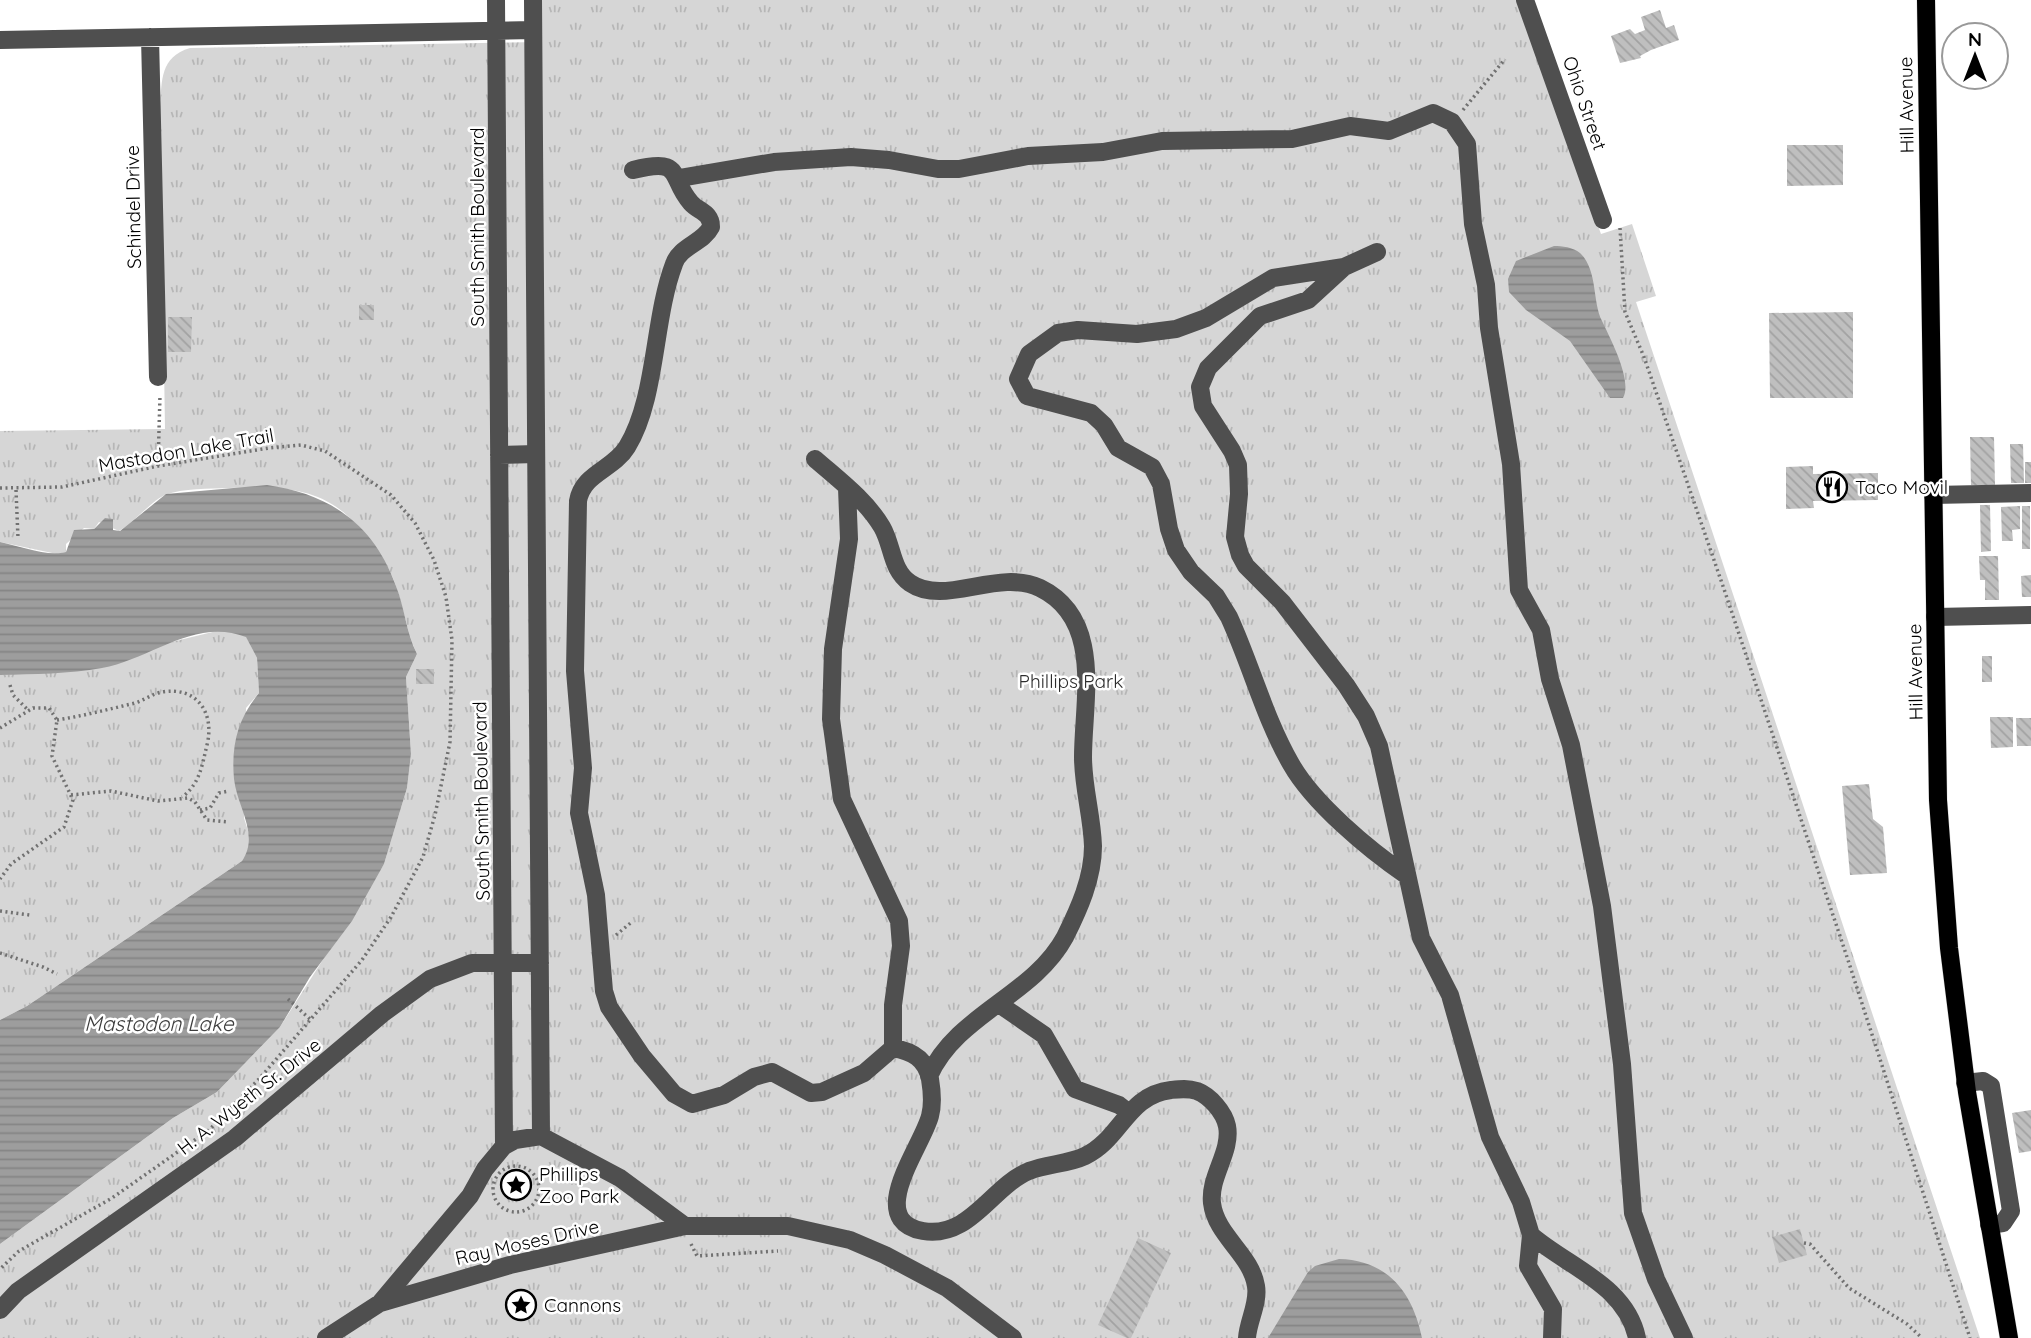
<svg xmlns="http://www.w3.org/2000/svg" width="2031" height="1338" viewBox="0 0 2031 1338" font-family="Quicksand,sans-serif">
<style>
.park{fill:url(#park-tufts)}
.water{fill:url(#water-rules)}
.building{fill:url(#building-back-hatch)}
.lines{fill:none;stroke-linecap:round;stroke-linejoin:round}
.major-casing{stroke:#dbdbdb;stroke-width:19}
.path{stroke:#717171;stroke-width:3.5;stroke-dasharray:2 3.5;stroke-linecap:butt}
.minor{stroke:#4f4f4f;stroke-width:18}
.major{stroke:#000;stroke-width:18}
.labels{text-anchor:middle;stroke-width:5;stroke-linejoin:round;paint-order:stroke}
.street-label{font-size:19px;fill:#000;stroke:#fff}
.poi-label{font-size:19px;fill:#000;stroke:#fff;text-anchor:start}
.park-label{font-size:19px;fill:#2d2d2d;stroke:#fff}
.water-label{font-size:21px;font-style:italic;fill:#3e3e3e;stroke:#fff}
</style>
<defs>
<pattern id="park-tufts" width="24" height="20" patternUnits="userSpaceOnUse" patternTransform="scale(1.75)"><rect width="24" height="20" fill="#d6d6d6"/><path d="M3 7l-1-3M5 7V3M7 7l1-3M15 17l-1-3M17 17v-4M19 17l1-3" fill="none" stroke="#b6b6b6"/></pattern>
<pattern id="water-rules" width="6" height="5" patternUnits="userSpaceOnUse" patternTransform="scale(1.75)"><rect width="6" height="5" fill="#9d9d9d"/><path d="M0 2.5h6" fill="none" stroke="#858585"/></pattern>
<pattern id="building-back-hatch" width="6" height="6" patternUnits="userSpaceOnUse" patternTransform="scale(1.75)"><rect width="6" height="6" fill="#bfbfbf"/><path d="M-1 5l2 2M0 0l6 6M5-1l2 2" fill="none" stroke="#a2a2a2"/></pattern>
</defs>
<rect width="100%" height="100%" fill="#fff"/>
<!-- park -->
<path class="park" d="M540,0H1517L1601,234L1632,224L1656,296L1636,302L1980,1338H0V1244L173,1118L217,1092L280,1027L384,864L407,788L411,754L406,677L417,654C403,625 403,591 385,563C341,493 309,485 229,488C210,489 183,488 165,495C154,499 133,523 119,531L99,522L94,529L84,528L66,544V552L57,554L0,542V431L165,429L160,107C162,80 160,57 190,48L540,42Z
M225,629L246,636L257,658L259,693L246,708L244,818L250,837L249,851L242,861L27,1006L0,1020V675L105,667L163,644Z"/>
<!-- water -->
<path class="water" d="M1554,246C1562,246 1573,247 1580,253C1598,270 1592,301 1602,321C1610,338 1633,381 1623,398H1610L1570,341L1526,310L1509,292L1508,279L1516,261Z
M267,485C331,494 374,525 396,586C405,609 406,632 417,654L406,677L411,754L407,788L384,864L352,921L310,977L280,1027L217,1092L173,1118L0,1244V1020L27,1006L242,861C260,835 237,807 234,779C231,745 238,718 259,693L257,658L246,637C195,617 151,659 102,668C69,674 34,674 0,675V542C20,546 47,557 66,552L74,530L94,529L105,518L113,519V530L120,531L166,494Z
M1339,1259C1388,1260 1413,1293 1422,1338H1268L1308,1272L1315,1266Z"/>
<!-- building -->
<path class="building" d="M1660,10L1666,28L1674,25L1679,40L1651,50L1640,56L1641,58L1620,63L1611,36L1630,29L1635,34L1645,30L1641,17Z
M1787,145H1843V185L1787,186Z
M359,305H374V320H359Z
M1853,312V398H1770L1769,313Z
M168,317H192L191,352H168Z
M1970,437H1994L1995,485H1971Z
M2010,444H2023L2024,483H2011Z
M2025,462H2031V483H2025Z
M1813,466V474L1878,473V500L1813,501L1814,508L1786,509V467Z
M1980,505H1990L1991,551L1981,552Z
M2020,506V529L2012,530L2013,541H2002L2001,507Z
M2022,506H2030V549H2022Z
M1979,556H1998L1999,600H1985V580H1980Z
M2031,575V597H2022L2021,576Z
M1982,656H1992V682H1982Z
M416,669H434V684H416Z
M1990,717H2013V747L1991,748Z
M2016,718H2031V746H2017Z
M1869,784L1873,819L1883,827L1887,873L1850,875L1842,786Z
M2031,1110V1151L2019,1153L2012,1113Z
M1800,1229L1807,1255L1779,1263L1772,1237Z
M1138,1238L1171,1253L1131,1338H1127L1098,1325Z"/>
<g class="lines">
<!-- major casing -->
<g class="major-casing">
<path id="major" d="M1926,0L1938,800L1949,948L1967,1092L2009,1338"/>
</g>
<!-- path -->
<path class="path" d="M1463,110L1505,59
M1620,228L1625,312L1644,357L1725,592L1847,957L1970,1338
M158,466L160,395
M0,488L62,487L158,466L269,448L301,445L325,451L391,495L415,523L434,560L446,597L452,640L450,742L435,815L423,857L391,917L362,960L259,1079L209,1130L112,1198L19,1251L0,1269
M16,490L18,538
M10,685L13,695L29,711
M57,720C82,716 106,710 131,704C142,702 151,694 162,692C197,686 215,713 207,745C202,765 200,784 182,797
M0,728L33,708H49L57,720L52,756L73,800L64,827L11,864L0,879
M71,795L111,791L158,801L188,798L195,802L207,820L229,822
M200,810L210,808L219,793L229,791
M0,911L30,915
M616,935L633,921
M0,953L43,967L57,974
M288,999L311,1020
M493 1189a23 23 0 1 1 46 0a23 23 0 1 1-46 0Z
M1804,1243L1810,1244L1849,1288L1907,1324L1922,1338
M691,1244L697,1256L778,1251"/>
<!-- minor -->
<path class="minor" d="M496,0L504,1146
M533,0L541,1136
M1525,0L1603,220
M150,37L158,377
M0,40L533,30
M633,170C685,157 668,177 691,203C699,212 711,212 711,227C703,243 680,246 674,264C653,319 657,398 627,447C613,470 583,473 578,501L575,671L583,768L579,813L596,895L604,991L609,1007L642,1056L674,1094L692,1104L724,1095L754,1077L772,1072L811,1093L822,1092L864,1073L893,1048C912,1051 926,1059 930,1079C932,1091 933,1105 930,1116C922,1147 864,1220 923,1231C970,1239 991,1187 1029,1171C1047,1164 1068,1164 1085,1156C1121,1139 1127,1095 1171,1090C1180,1089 1188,1088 1197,1091C1210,1096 1224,1112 1227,1126C1232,1152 1209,1176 1212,1203C1216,1236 1251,1254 1256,1286C1259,1303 1248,1321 1247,1338
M679,178L774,162L851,157L889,160L938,169H959L1028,156L1103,152L1162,141L1292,139L1350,126L1389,131L1433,113L1452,122L1467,144L1473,224L1486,285L1489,328L1511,464L1519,590L1541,630L1550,679L1571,745L1602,906L1622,1064L1633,1213L1656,1279L1684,1338
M1377,252L1344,267L1308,300L1260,316L1208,368L1200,387L1203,406L1232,451L1238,465L1239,494L1235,537L1240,555L1246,566L1282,602L1346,685L1366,716L1379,746L1421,938L1450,995L1490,1137L1521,1202L1531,1235L1528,1266L1553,1309L1552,1338
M1344,267L1273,278L1206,318L1176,329L1137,334L1078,330L1058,333L1029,354L1018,379L1027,396L1091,413L1104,425L1118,448L1152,467L1161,484L1169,529L1176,550L1191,572L1216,596L1229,617C1251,665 1265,719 1291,764C1313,803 1369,850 1406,875
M499,455L536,454
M815,459C839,480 866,500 882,527C893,546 891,570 910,583C945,607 997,568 1040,588C1104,619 1083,701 1083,757C1083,787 1092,816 1093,846C1093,878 1079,909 1065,937C1033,996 957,1014 929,1076
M847,488L849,539L833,649L831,719L842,799L899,921L901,946L893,1005V1048
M1933,495L2031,493
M1935,617L2031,615
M999,1004L1044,1035L1075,1089L1119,1105L1128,1112
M1965,1083L1983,1081L1991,1086L2011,1211L2003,1223L1989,1225
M1531,1235C1568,1267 1626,1285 1637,1338
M380,1303L510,1265L685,1226H788L850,1240L885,1255L947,1288L1013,1338
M0,1310L18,1291L235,1138L382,1014L430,979L472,963H540
M326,1338L380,1303L470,1196L485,1169L504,1146L515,1140L541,1136L556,1144L620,1178L685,1226"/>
<!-- major -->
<use href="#major" class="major"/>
</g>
<!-- icons -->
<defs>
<g id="restaurant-ring" transform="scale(1.575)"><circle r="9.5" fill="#fff" stroke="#000" stroke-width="1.5"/><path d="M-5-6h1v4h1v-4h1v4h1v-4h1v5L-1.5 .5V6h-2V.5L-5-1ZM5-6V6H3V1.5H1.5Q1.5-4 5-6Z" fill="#000"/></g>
<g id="sight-ring" transform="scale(1.575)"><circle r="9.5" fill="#fff" stroke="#000" stroke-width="1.5"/><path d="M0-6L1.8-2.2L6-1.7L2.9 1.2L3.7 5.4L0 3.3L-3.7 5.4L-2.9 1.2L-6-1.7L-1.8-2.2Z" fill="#000"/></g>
</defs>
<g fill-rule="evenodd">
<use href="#restaurant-ring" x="1832" y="487"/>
<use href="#sight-ring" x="516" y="1185"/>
<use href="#sight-ring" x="521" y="1305"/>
</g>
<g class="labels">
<!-- street labels -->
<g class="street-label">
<text transform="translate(1585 103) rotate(71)" y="7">Ohio Street</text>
<text transform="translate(1906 105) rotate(-91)" y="7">Hill Avenue</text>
<text transform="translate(133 207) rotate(-91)" y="7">Schindel Drive</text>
<text transform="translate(477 227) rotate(-90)" y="7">South Smith Boulevard</text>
<text transform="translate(186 450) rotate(-10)" y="7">Mastodon Lake Trail</text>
<text transform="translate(1915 672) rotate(-91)" y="7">Hill Avenue</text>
<text transform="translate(481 801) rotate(-91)" y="7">South Smith Boulevard</text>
<text transform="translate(249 1096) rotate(-38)" y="7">H. A. Wyeth Sr. Drive</text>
<text transform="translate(527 1242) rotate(-13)" y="7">Ray Moses Drive</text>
</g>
<!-- poi labels -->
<g class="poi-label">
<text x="1855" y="494">Taco Movil</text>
<text x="539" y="1181">Phillips<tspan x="539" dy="22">Zoo Park</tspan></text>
<text x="544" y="1312">Cannons</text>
</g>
<!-- park labels -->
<g class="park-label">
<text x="1071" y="688">Phillips Park</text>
</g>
<!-- water labels -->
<g class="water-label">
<text x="159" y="1031">Mastodon Lake</text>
</g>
</g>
<!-- north arrow -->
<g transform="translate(1975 56)"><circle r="33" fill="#ffffff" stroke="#999999" stroke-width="2"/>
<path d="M0-5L12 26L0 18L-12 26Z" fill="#000000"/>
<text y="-10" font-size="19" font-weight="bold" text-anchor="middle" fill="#000000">N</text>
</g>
</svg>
